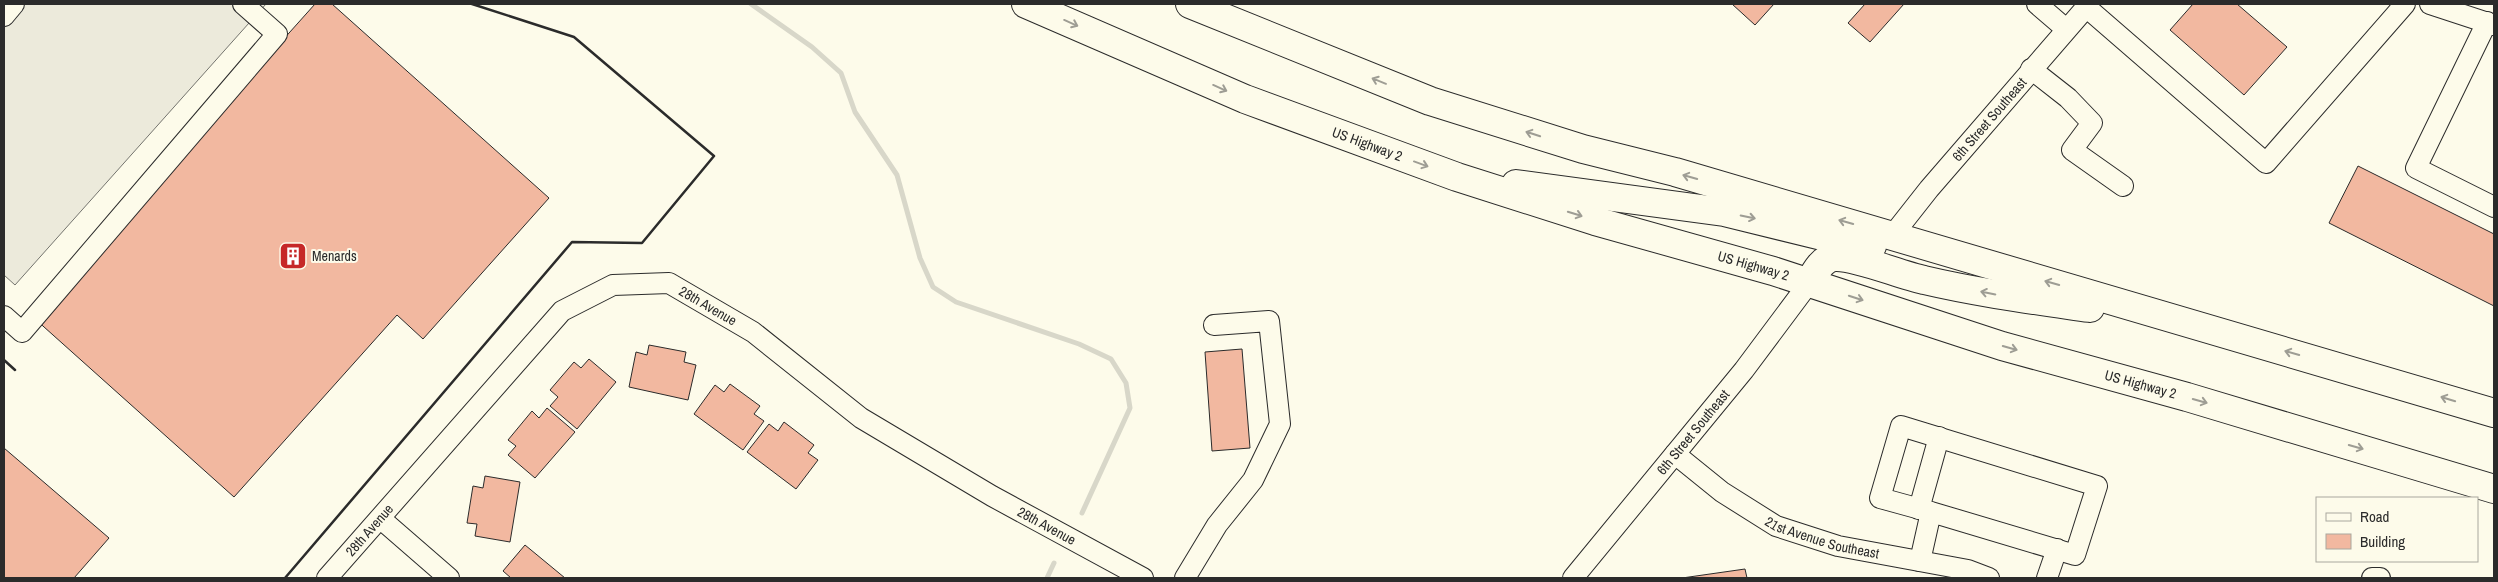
<svg xmlns="http://www.w3.org/2000/svg" width="2498" height="582" viewBox="0 0 2498 582" font-family="'Archivo Narrow',sans-serif">
<style>
.parking{fill:#eceadb;stroke:#74746e}
.lines{fill:none;stroke-linecap:round;stroke-linejoin:round}
.stream{stroke:#d8d7c9;stroke-width:5}
.building{fill:#f2b8a0;stroke:#2b2b2b}
.minor-casing{stroke:#2b2b2b;stroke-width:22}
.highway-casing{stroke:#2b2b2b;stroke-width:30}
.minor{stroke:#fdfbea;stroke-width:20}
.highway{stroke:#fdfbea;stroke-width:28}
.wall{stroke:#2b2b2b;stroke-width:2.5}
.oneway{stroke:#9e9d94}
.labels{text-anchor:middle;stroke-width:4;stroke-linejoin:round;paint-order:stroke}
.street-label{font-size:14px;fill:#2b2b2b;stroke:#fdfbea}
.poi-label{font-size:14px;fill:#2b2b2b;stroke:#fdfbea;text-anchor:start}
</style>
<rect width="100%" height="100%" fill="#fdfbea"/>
<!-- parking -->
<path class="parking" d="M4,4H266L15,285L4,275Z"/>
<g class="lines">
<!-- stream -->
<path class="stream" d="M751,4L812,47L841,73L855,112L897,175L920,258L933,287L956,302L1079,344L1111,359L1126,383L1130,408L1082,513
M1047,578L1054,563"/>
</g>
<!-- building -->
<path class="building" d="M315,4H332L549,198L423,339L397,315L234,497L34,318Z
M1732,4H1774L1755,25Z
M1865,4H1904L1870,42L1848,23Z
M2193,4H2237L2287,47L2244,95L2170,30Z
M2358,166L2494,234V306L2329,223Z
M649,345L686,352L684,362L696,365L688,400L629,387L636,352L647,355Z
M1242,349L1250,448L1212,451L1205,352Z
M589,359L616,382L577,429L550,406L558,397L550,390L574,362L581,368Z
M730,384L760,406L754,414L764,421L743,450L694,414L715,385L724,392Z
M547,408L575,432L535,478L508,455L516,446L508,440L532,411L539,418Z
M784,422L814,445L808,453L818,460L796,489L747,452L769,424L778,431Z
M4,448L109,538L74,578H4Z
M485,476L520,482L510,542L475,536L477,524L467,523L473,486L483,488Z
M525,545L565,578H511L503,571Z
M1745,569L1747,578H1682Z"/>
<g class="lines">
<!-- minor casing -->
<g class="minor-casing">
<g id="minor">
<path d="M2037,4L2066,29"/>
<path d="M2430,4L2494,25"/>
<path d="M2086,7L2266,163L2405,4"/>
<path d="M4,16L14,4"/>
<path d="M2487,22L2416,168L2494,207"/>
<path d="M2031,69L2068,98L2092,123L2072,150L2123,186"/>
<path id="s1" d="M1892,236L1929,189L2089,4"/>
<path d="M4,316L22,332L277,34L243,4"/>
<path id="s2" d="M1675,454L1722,492L1776,526L1838,546L1968,570L1989,578"/>
<path d="M1919,509L1939,437"/>
<path d="M381,519L449,578"/>
<path d="M1920,561L1931,512L2075,555L2097,486L1901,426L1880,498L1931,512"/>
<path id="s3" d="M327,578L562,311L613,285L669,283L753,332L861,418L992,496L1143,578"/>
<path d="M1185,578L1217,525L1253,480L1280,424L1269,321L1214,325"/>
<path id="s4" d="M1573,578L1744,370L1809,283"/>
<path d="M2047,578L2057,549"/>
<path d="M2372,578H2380"/>
</g>
</g>
<!-- highway casing -->
<g class="highway-casing">
<g id="highway">
<path id="s5" d="M1026,4L1245,99L1457,177L1595,221L1773,271L2002,346L2187,397L2494,489"/>
<path d="M1190,4L1430,101L1583,149L1675,172L2494,413"/>
<path d="M1516,184L1724,212L1863,246H1872"/>
<path d="M1809,283C1815,272 1822,258 1835,257C1856,256 1900,275 1924,280C1979,293 2034,300 2090,308"/>
</g>
</g>
<!-- minor -->
<use href="#minor" class="minor"/>
<!-- highway -->
<use href="#highway" class="highway"/>
<!-- wall -->
<path class="wall" d="M4,360L15,370
M285,578L572,242L642,243L714,156L574,37L472,4"/>
</g>
<!-- one-way arrows -->
<defs><path id="oneway-shaft" d="M-6 0H5M1.5-3L5.5 0L1.5 3" fill="none" stroke-width="1.6" stroke-linecap="round" stroke-linejoin="round" transform="scale(1.25)"/></defs>
<g class="oneway">
<use href="#oneway-shaft" transform="translate(1071 23) rotate(24)"/>
<use href="#oneway-shaft" transform="translate(1379 81) rotate(-158)"/>
<use href="#oneway-shaft" transform="translate(1220 88) rotate(24)"/>
<use href="#oneway-shaft" transform="translate(1533 134) rotate(-162)"/>
<use href="#oneway-shaft" transform="translate(1421 164) rotate(20)"/>
<use href="#oneway-shaft" transform="translate(1690 177) rotate(-164)"/>
<use href="#oneway-shaft" transform="translate(1575 214) rotate(17)"/>
<use href="#oneway-shaft" transform="translate(1748 217) rotate(12)"/>
<use href="#oneway-shaft" transform="translate(1846 222) rotate(-164)"/>
<use href="#oneway-shaft" transform="translate(2052 283) rotate(-164)"/>
<use href="#oneway-shaft" transform="translate(1988 293) rotate(-169)"/>
<use href="#oneway-shaft" transform="translate(1856 298) rotate(18)"/>
<use href="#oneway-shaft" transform="translate(2010 348) rotate(16)"/>
<use href="#oneway-shaft" transform="translate(2292 353) rotate(-164)"/>
<use href="#oneway-shaft" transform="translate(2448 399) rotate(-163)"/>
<use href="#oneway-shaft" transform="translate(2200 401) rotate(16)"/>
<use href="#oneway-shaft" transform="translate(2356 447) rotate(16)"/>
</g>
<!-- icons -->
<defs>
<g id="building-square" transform="scale(1.4375)"><rect x="-9" y="-9" width="18" height="18" rx="4" fill="#c62828" stroke="#fdfbea"/><path d="M-4-6H4V6H1V3H-1V6H-4ZM-2.5-4.3h1.7v1.8h-1.7ZM.8-4.3h1.7v1.8H.8ZM-2.5-1h1.7V.8h-1.7ZM.8-1h1.7V.8H.8Z" fill="#fff"/></g>
</defs>
<g fill-rule="evenodd">
<use href="#building-square" x="293" y="256"/>
</g>
<g class="labels">
<!-- street labels -->
<g class="street-label">
<text dy="5" stroke="none"><textPath href="#s1" startOffset="152">6th Street Southeast</textPath></text>
<text dy="5" stroke="none"><textPath href="#s5" startOffset="369">US Highway 2</textPath></text>
<text dy="5" stroke="none"><textPath href="#s5" startOffset="774">US Highway 2</textPath></text>
<text dy="5" stroke="none"><textPath href="#s3" startOffset="514">28th Avenue</textPath></text>
<text dy="5" stroke="none"><textPath href="#s5" startOffset="1179">US Highway 2</textPath></text>
<text dy="5" stroke="none"><textPath href="#s4" startOffset="189">6th Street Southeast</textPath></text>
<text dy="5" stroke="none"><textPath href="#s3" startOffset="919">28th Avenue</textPath></text>
<text dy="5" stroke="none"><textPath href="#s3" startOffset="64">28th Avenue</textPath></text>
<text dy="5" stroke="none"><textPath href="#s2" startOffset="172">21st Avenue Southeast</textPath></text>
</g>
<!-- poi labels -->
<g class="poi-label">
<text x="312" y="261">Menards</text>
</g>
</g>
<!-- border -->
<rect width="2498" height="582" fill="none" stroke="#2b2b2b" stroke-width="10"/>
<!-- legend -->
<rect x="2316" y="497" width="162" height="65" fill="#fdfbea" stroke="#a9a89e"/>
<rect x="2326" y="513" width="25" height="8" fill="#fdfbea" stroke="#a9a89e"/>
<text x="2360" y="522" font-size="15" fill="#2b2b2b">Road</text>
<rect x="2326" y="534" width="25" height="15" fill="#f2b8a0" stroke="#a9a89e"/>
<text x="2360" y="547" font-size="15" fill="#2b2b2b">Building</text>
</svg>
